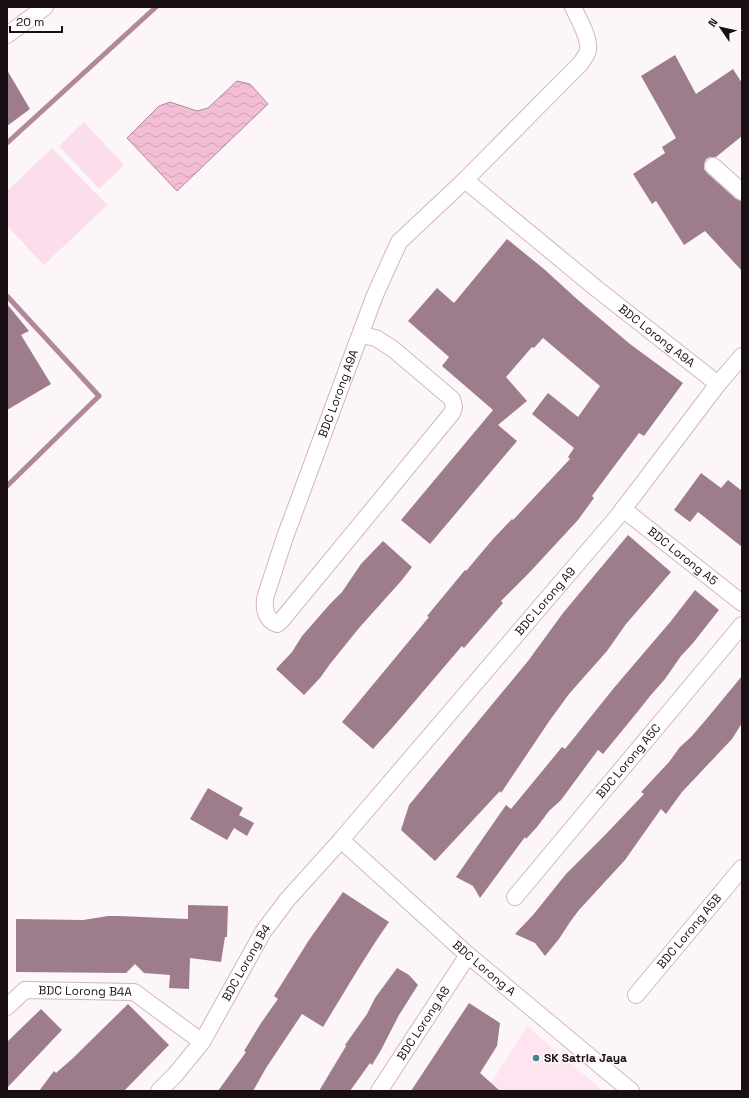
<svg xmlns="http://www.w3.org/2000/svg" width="749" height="1098" viewBox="0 0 749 1098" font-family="'Space Grotesk',sans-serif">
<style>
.built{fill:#fee4f0}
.grass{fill:#fcddeb}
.water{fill:url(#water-waves);stroke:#b1889b}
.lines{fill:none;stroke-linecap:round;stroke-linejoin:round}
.stream{stroke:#b1889b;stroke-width:5}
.building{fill:#9d7d8c}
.minor-casing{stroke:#d5b3c2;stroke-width:18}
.minor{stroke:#fff;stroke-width:16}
.poi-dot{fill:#3f878b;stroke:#fdf6f9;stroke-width:1.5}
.labels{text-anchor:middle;stroke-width:3.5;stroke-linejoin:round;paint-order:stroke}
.street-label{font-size:12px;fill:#190e13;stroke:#fdf6f9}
.poi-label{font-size:12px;font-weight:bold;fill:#190e13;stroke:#fdf6f9;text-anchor:start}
</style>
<defs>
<pattern id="water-waves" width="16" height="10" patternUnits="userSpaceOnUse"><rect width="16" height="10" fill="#f2bdd5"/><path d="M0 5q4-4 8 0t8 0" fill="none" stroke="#cfa1b6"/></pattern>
</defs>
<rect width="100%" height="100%" fill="#fdf6f9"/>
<!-- built -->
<path class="built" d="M527,1026L603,1091H486Z"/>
<!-- grass -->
<path class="grass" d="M84,122L124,165L99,189L59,146Z
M52,148L107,205L44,265L7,226V191Z"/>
<!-- water -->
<path class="water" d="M237,81L250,84L268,104L177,191L127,138L159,106L170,102L197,111L208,108Z"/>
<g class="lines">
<!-- stream -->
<path class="stream" d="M7,143L156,7
M7,296L99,396L7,486"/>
</g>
<!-- building -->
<path class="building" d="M675,55L696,94L733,69L742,83V136L716,157H710L706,159L704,164V169L707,173L736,199L742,201V271L705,231L684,245L656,201L652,204L633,174L665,153L662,147L676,138L641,76Z
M7,70L30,109L7,126Z
M507,239L544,269L578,300L630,344L683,383L644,436L639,433L592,496L594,498L578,520L529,573L501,601L503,603L464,648L462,646L392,728L373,749L342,722L429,617L427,616L465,570L466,571L493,539L512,519L513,520L570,459L568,457L574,448L532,414L548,393L578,417L600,386L543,338L534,348L532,347L506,377L527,401L498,425L517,441L430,544L401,520L493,410L442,366L449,357L408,321L437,288L454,303Z
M7,304L29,331L21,335L51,384L7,410Z
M701,473L721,488L728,480L742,491V547L698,512L690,522L674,510Z
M628,535L671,572L626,624L607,651L569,694L550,720L501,793L500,791L435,861L401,830L409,805L528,661L563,613Z
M383,541L412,567L402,580L359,628L330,664L320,678L304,695L276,669L292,652L302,636L330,604L342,592L361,564Z
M695,590L719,610L693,643L681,656L665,679L650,696L639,710L603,754L598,750L561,800L549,811L537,827L526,839L525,837L480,898L473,886L456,877L506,805L511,809L562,747L565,749L613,689L671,621Z
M742,676V723L732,739L682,792L666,814L661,809L625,860L579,910L570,922L559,939L545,956L535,943L515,934L533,915L566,874L606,834L644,794L641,792L669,762L680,747L691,737L704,722Z
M208,788L243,808L239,815L254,823L247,836L234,828L227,840L190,819Z
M343,892L389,922L376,941L357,971L323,1027L302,1014L266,1068L253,1091H218L246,1052L244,1051L261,1023L278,999L274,996L309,940Z
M188,905L228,906L227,937H225L221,962L190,958L189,989L169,988L170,975L144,973L135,964L126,973L16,972V919L83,920L108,916H119L188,919Z
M397,968L409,975L418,985L399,1015L381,1050L372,1065L370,1063L350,1091H319L346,1046L345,1045L367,1014L375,998Z
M469,1003L500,1023L497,1046L480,1073L500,1091H411Z
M128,1004L169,1045L124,1091H39L54,1071L56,1073L72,1059Z
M41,1009L62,1030L7,1088V1042Z"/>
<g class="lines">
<!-- minor casing -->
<g class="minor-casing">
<g id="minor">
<path d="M7,35L45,7"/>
<path d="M713,166L742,192"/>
<path id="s1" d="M465,180L597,289L718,384"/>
<path id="s2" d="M360,335L376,338L393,349L452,399L454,407L452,413L281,621L277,624C265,620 263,606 266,595L285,537L360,335L375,295L399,242L465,180L580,64C583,60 587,55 588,50C590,38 578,18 573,7"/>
<path id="s3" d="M623,509L742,603"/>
<path id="s4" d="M341,840L468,955L631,1091"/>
<path id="s5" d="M515,897L742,625"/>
<path id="s6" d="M636,995L742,868"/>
<path id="s7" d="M7,1007L25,990L134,992L202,1042"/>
<path id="s8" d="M159,1091L175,1075L202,1042L263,932L287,900L341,840L618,516L718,384L742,356"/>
<path id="s9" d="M379,1091L468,955"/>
</g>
</g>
<!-- minor -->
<use href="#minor" class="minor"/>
</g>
<!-- markers -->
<circle class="poi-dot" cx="536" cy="1058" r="4"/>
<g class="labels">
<!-- street labels -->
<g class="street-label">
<text dy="4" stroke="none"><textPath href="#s1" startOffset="247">BDC Lorong A9A</textPath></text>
<text dy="4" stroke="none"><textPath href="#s2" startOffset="651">BDC Lorong A9A</textPath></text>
<text dy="4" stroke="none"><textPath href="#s3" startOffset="76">BDC Lorong A5</textPath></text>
<text dy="4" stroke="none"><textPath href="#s8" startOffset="626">BDC Lorong A9</textPath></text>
<text dy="4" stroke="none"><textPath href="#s5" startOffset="177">BDC Lorong A5C</textPath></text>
<text dy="4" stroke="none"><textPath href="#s6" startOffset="83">BDC Lorong A5B</textPath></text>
<text dy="4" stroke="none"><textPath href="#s8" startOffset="156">BDC Lorong B4</textPath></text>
<text dy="4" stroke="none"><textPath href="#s4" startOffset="192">BDC Lorong A</textPath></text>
<text dy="4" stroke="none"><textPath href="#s7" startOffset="85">BDC Lorong B4A</textPath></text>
<text dy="4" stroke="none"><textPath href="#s9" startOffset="81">BDC Lorong A8</textPath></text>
</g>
<!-- poi labels -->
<g class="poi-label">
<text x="544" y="1062">SK Satria Jaya</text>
</g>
</g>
<!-- border -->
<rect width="749" height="1098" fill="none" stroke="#190e13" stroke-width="16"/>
<!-- north arrow -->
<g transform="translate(721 28) rotate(304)" stroke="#fdf6f9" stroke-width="3" paint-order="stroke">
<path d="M0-3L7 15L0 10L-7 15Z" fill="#190e13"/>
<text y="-6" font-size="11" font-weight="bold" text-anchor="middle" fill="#190e13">N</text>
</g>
<!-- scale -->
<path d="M10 26v6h52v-6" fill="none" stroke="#190e13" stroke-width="2"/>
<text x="16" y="26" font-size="12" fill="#190e13" stroke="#fdf6f9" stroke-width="3" paint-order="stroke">20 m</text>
</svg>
